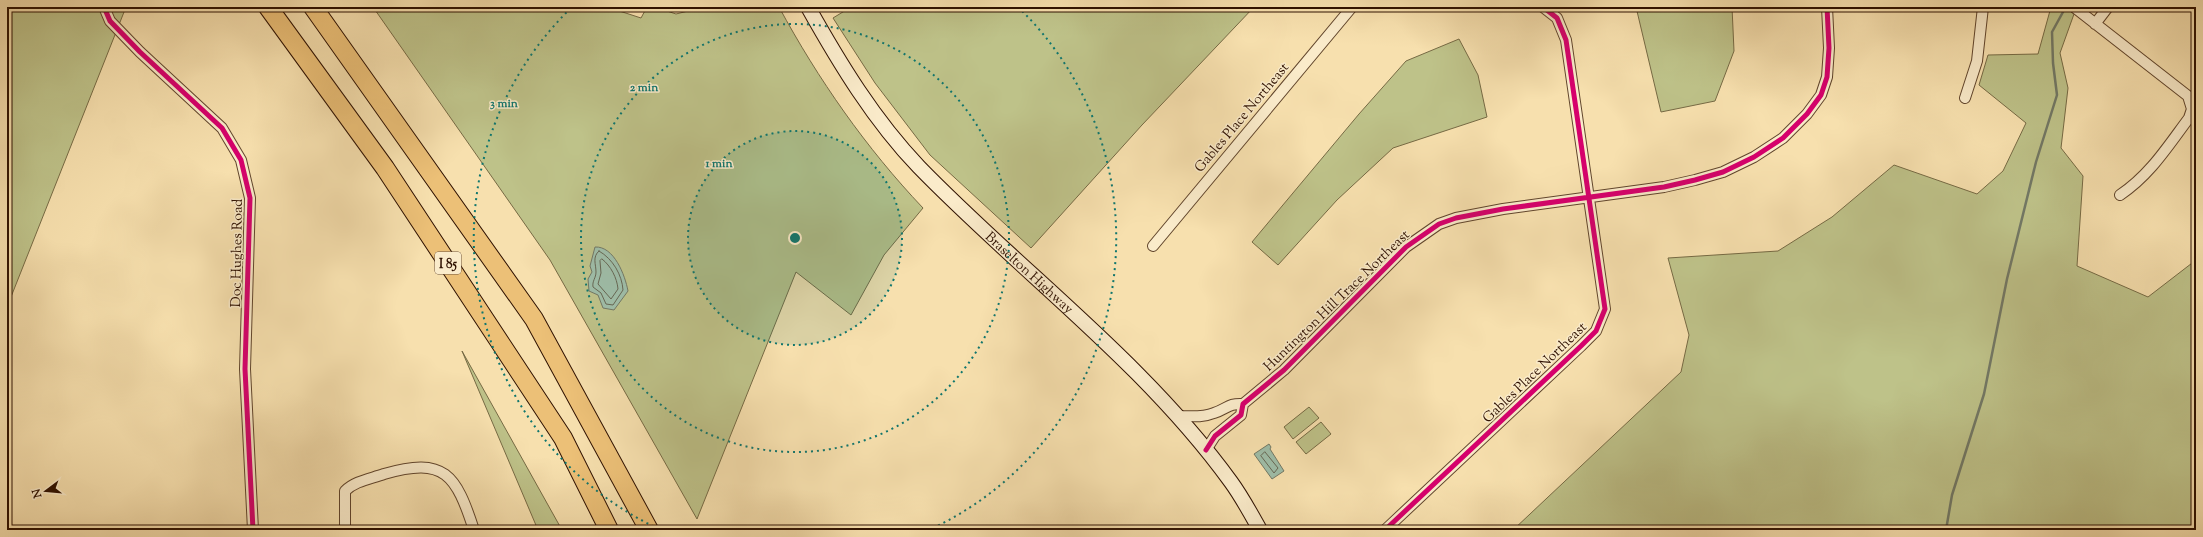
<svg xmlns="http://www.w3.org/2000/svg" width="2203" height="537" viewBox="0 0 2203 537" font-family="'Sorts Mill Goudy',serif">
<style>
.green{fill:#bec289;stroke:#766a44}
.water{fill:#9ebda8;stroke:#727865}
.lines{fill:none;stroke-linecap:round;stroke-linejoin:round}
.shore{stroke:#666754;stroke-width:1}
.stream{stroke:#727865;stroke-width:2.5}
.minor-casing{stroke:#61452c;stroke-width:12}
.secondary-casing{stroke:#2f1100;stroke-width:16}
.motorway-casing{stroke:#2f1100;stroke-width:20}
.minor{stroke:#faebca;stroke-width:10}
.secondary{stroke:#faebca;stroke-width:14}
.motorway{stroke:#ecc077;stroke-width:18}
.cycleway-casing{stroke:#faebca;stroke-width:8}
.cycleway{stroke:#d6006c;stroke-width:5}
.ring{fill:none;stroke:#0f766e;stroke-width:2;stroke-dasharray:2 4}
.labels{text-anchor:middle;stroke-width:3;stroke-linejoin:round;paint-order:stroke}
.shield{fill:#faebca;stroke:#6c523d;stroke-width:1}
.shield-label{font-size:13px;font-weight:bold;fill:#2f1100}
.street-label{font-size:14px;fill:#2f1100;stroke:#faebca}
.centre{fill:#0f766e;stroke:#faebca;stroke-width:2}
.ring-label{font-size:12px;text-anchor:middle;font-weight:bold;fill:#0f766e;stroke:#faebca;stroke-width:3;stroke-linejoin:round;paint-order:stroke}
</style>
<rect width="100%" height="100%" fill="#f7e0ae"/>
<filter id="stains"><feTurbulence type="fractalNoise" baseFrequency=".005" numOctaves="4"/><feColorMatrix values="0 0 0 0 .2 0 0 0 0 .09 0 0 0 0 .02 0 0 0 .5 -.17"/></filter>
<radialGradient id="worn" r=".72"><stop offset=".6" stop-color="#630" stop-opacity="0"/><stop offset="1" stop-color="#630" stop-opacity=".3"/></radialGradient>
<!-- green -->
<path class="green" d="M7,7H126L7,307Z
M373,7H607L641,18L647,7H655L676,14L704,7H779C818,79 866,148 923,208L884,255L851,315L796,272L697,519L550,260Z
M851,7H1254L1142,125L1031,248L930,155L875,83L833,18Z
M1636,7H1732L1734,51L1715,101L1661,112Z
M2051,7H2065L2074,14L2060,53L2068,88L2061,148L2083,176L2077,266L2148,297L2196,260V530H1513L1681,372L1689,335L1668,258L1778,251L1832,217L1894,165L1977,194L2003,171L2026,123L1979,85L1988,55L2038,54Z
M1459,39L1478,75L1487,117L1393,148L1337,200L1278,265L1252,242L1359,114L1406,61Z
M462,351L562,530H538Z
M1309,407L1319,418L1293,439L1284,427Z
M1321,422L1331,434L1306,454L1296,442Z"/>
<!-- water -->
<path class="water" d="M595,247C614,246 625,275 628,291L614,310L603,308L598,295L589,291L588,279L592,272L590,266Z
M1269,444L1271,447L1270,449L1284,471L1272,479L1254,454Z"/>
<g class="lines">
<!-- shore -->
<path class="shore" d="M599,251C613,259 622,275 623,290L613,305L606,304L601,293L593,287C592,281 596,278 596,272C596,264 592,257 599,251Z
M602,259C611,266 617,278 618,289L611,299L598,284L601,273L600,261Z
M1265,452L1278,468L1274,473L1261,456Z"/>
<!-- stream -->
<path class="stream" d="M1946,530L1952,495L1984,394L2007,279L2036,162L2057,95L2053,63L2052,32L2063,12"/>
<!-- minor casing -->
<g class="minor-casing">
<path id="minor" d="M104,7L110,21L140,52L222,128L241,160L250,198L245,369L253,530
M2074,7L2188,96L2192,109L2189,118C2168,146 2150,175 2120,195
M2095,24L2108,7
M1965,98L1977,61L1983,7
M1153,246L1352,7
M1176,416C1189,416 1202,418 1214,413C1227,409 1228,403 1243,404
M1206,450L1215,436L1241,415L1243,404L1284,370L1406,247L1439,224L1456,218L1503,209L1664,187L1695,180L1723,172L1754,157L1783,138L1807,114L1821,95L1827,77L1829,48L1827,7
M345,530V491C355,481 370,479 384,474C445,456 456,475 474,530
M1385,530L1581,346L1596,331L1605,309L1566,40L1557,18L1543,7"/>
</g>
<!-- secondary casing -->
<g class="secondary-casing">
<g id="secondary">
<path id="s1" d="M808,7C840,64 874,120 919,167C1022,273 1144,362 1231,482C1242,497 1251,514 1260,530"/>
</g>
</g>
<!-- motorway casing -->
<g class="motorway-casing">
<path id="motorway" d="M268,7L385,168L563,438L609,530
M313,7L534,319L649,530"/>
</g>
<!-- minor -->
<use href="#minor" class="minor"/>
<!-- secondary -->
<use href="#secondary" class="secondary"/>
<!-- motorway -->
<use href="#motorway" class="motorway"/>
<!-- cycleway casing -->
<g class="cycleway-casing">
<path id="cycleway" d="M104,7L110,21L140,52L222,128L241,160L250,198L245,369L253,530
M1206,450L1215,436L1241,415L1243,404L1284,370L1406,247L1439,224L1456,218L1503,209L1664,187L1695,180L1723,172L1754,157L1783,138L1807,114L1821,95L1827,77L1829,48L1827,7
M1385,530L1581,346L1596,331L1605,309L1566,40L1557,18L1543,7"/>
</g>
<!-- cycleway -->
<use href="#cycleway" class="cycleway"/>
</g>
<!-- distance rings -->
<circle cx="795" cy="238" r="107" fill="#0f766e" fill-opacity=".12"/>
<g class="ring">
<circle cx="795" cy="238" r="107"/>
<circle cx="795" cy="238" r="214"/>
<path d="M659 529A321 321 0 0 1 572 7M1018 7A321 321 0 0 1 931 529"/>
</g>
<g class="labels">
<!-- shield labels -->
<rect class="shield" x="435" y="252" width="26" height="22" rx="3"/>
<g class="shield-label">
<text x="448" y="268">I 85</text>
</g>
<!-- street labels -->
<g class="street-label">
<text transform="translate(1241 117) rotate(-50)" y="5">Gables Place Northeast</text>
<text transform="translate(236 253) rotate(-89)" y="5">Doc Hughes Road</text>
<text dy="5" stroke="none"><textPath href="#s1" startOffset="348">Braselton Highway</textPath></text>
<text transform="translate(1336 300) rotate(-44)" y="5">Huntington Hill Trace Northeast</text>
<text transform="translate(1534 372) rotate(-44)" y="5">Gables Place Northeast</text>
</g>
</g>
<circle cx="795" cy="238" r="6" class="centre"/>
<g class="ring-label">
<text x="644" y="91">2 min</text>
<text x="504" y="107">3 min</text>
<text x="719" y="167">1 min</text>
</g>
<!-- margin -->
<rect width="2203" height="537" fill="none" stroke="#f7e0ae" stroke-width="24"/>
<rect x="8" y="8" width="2187" height="521" fill="none" stroke="#2f1100" stroke-width="2"/>
<rect x="12" y="12" width="2179" height="513" fill="none" stroke="#2f1100"/>
<!-- north arrow -->
<g transform="translate(46 491) rotate(254)" stroke="#faebca" stroke-width="3" paint-order="stroke">
<path d="M0-3L7 15L0 10L-7 15Z" fill="#2f1100"/>
<text y="-6" font-size="11" font-weight="bold" text-anchor="middle" fill="#2f1100">N</text>
</g>
<rect width="100%" height="100%" filter="url(#stains)"/>
<rect width="100%" height="100%" fill="url(#worn)"/>
</svg>
